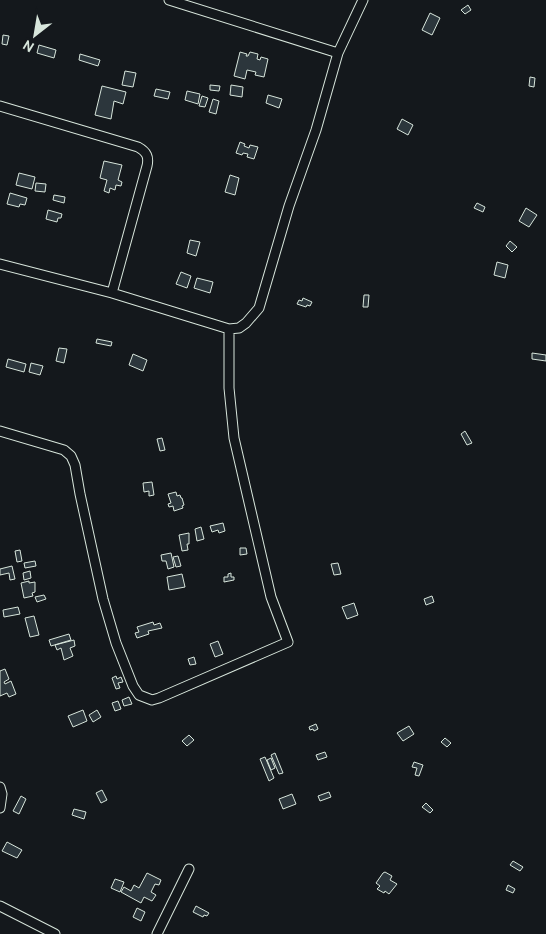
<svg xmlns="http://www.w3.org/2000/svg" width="546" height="934" viewBox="0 0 546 934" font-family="Cabin,sans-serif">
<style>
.building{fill:#2c363c;stroke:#d8e6dc}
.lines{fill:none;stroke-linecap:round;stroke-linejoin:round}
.minor-casing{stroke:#d8e6dc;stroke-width:11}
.minor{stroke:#14181c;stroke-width:9}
</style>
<rect width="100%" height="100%" fill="#14181c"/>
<!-- building -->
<path class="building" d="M468,5L471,10L465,14L461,10Z
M430,13L440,18L432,35L422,30Z
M3,35L9,36L7,45L2,44Z
M39,45L56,50L54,58L37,53Z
M240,52L247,54L246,56H248L250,52L258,54L257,59L260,60L261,57L268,59L264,77L255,75L256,72L247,70L245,79L234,76Z
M80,54L100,60L98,66L79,60Z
M125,71L136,73L133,87L122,85Z
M530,77L535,78L534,87L529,86Z
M210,85L220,86L219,91L210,90Z
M231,85L243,87L242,97L230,95Z
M102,86L126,92L123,104L114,101L111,119L95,115Z
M156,89L170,92L168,99L154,96Z
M187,91L200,94L198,104L185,100Z
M268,95L282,99L279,108L266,103Z
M202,96L208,98L205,107L199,106Z
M213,99L219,101L216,114L209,112Z
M402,119L413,125L408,135L397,129Z
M240,142L245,144L244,146L249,148L250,145L258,147L254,159L247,157L248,154L243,153L242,155L236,153Z
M104,161L122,165L118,180L122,182L121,186L116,185L115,190L110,188L109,193L104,191L107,180L100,178Z
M19,173L35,177L32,189L16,185Z
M230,175L239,178L235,195L225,192Z
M36,183L46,184L45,192L35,191Z
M10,193L27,198L25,205L20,204L19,207L7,204Z
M54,195L65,197L64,203L53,200Z
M477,203L485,207L483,212L474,208Z
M526,208L537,215L529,227L519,221Z
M48,210L62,214L61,218H58L57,222L46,219Z
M190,240L200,242L196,256L187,253Z
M510,241L517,247L512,252L506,246Z
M497,262L508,265L505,278L494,275Z
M181,272L191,276L187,288L176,284Z
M197,278L213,282L210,293L194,288Z
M364,295H369L368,307H363Z
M303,298L312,302L310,306L307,305L306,307L297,304L299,300L302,301Z
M97,339L112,342L111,346L96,343Z
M59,348L67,349L64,363L56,361Z
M532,353L546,355V361L532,359Z
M133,354L147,360L143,371L129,365Z
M8,359L26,364L24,372L6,367Z
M31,363L43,366L40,375L29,372Z
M465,431L472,443L467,445L461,434Z
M162,438L165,450L160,451L157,439Z
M152,482L154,495L149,496V491L144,492L143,483Z
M176,492L177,496L180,495L181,498H182L184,505L182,506L183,508L174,511L173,506L169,507L168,504L171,503L168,494Z
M223,523L225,531L219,533L218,530L212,532L210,526Z
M201,527L204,539L197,541L195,529Z
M189,533V544H187L188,550L182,551L179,535Z
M240,548H246L247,554L240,555Z
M20,550L22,561L17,562L15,551Z
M171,553L174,567L168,569L166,561H162L161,555Z
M178,556L181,566L176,567L173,557Z
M35,561L36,566L25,568L24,563Z
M338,563L341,574L334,575L331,564Z
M12,566L15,579L10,580L9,573L0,575V569Z
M30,571L31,578L24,580L23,573Z
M231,573V577H234V580L224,582V577H228V574Z
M182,574L185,587L169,590L167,577Z
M29,581V583L35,582V592L32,593L33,596L24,598L21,583Z
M44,595L46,599L37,602L35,597Z
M432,596L434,602L426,605L424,599Z
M354,603L358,615L347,619L342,607Z
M18,607L20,614L4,617L3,610Z
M34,616L39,635L30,637L25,618Z
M153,622L154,625L160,623L162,628L148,631L149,634L137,638L135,633L139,632L137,627Z
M69,634L71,640L51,646L49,640Z
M74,640L75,646L70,648L73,656L64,660L61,648L57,650L55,645Z
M218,641L223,654L215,657L210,644Z
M194,657L196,664L190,665L188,659Z
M5,669L9,679L4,682L5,684L11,681L16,694L9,697L7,693L0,696V671Z
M116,676L117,679L121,677L123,682L118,683L120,688L116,689L112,678Z
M129,697L132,704L124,706L122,700Z
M118,701L121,709L115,711L112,703Z
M83,710L87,721L73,727L68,716Z
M97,710L101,717L93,722L89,715Z
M316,724L318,729L314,731L313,729L310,730L309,727Z
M409,726L414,734L403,741L397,733Z
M189,735L194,740L187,746L182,741Z
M445,738L451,743L447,747L441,742Z
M325,752L327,757L318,760L316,755Z
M275,753L283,773L279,774L271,755Z
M265,757L274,778L269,781L260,759Z
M271,758L275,768L271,770L267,760Z
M414,762L423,765L419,776L415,775L417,768L412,767Z
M102,790L107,800L101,803L96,793Z
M329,792L331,797L320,801L318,796Z
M292,794L296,804L283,809L279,799Z
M21,796L26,799L19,814L13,811Z
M426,803L433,810L430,813L422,807Z
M74,809L86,812L84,819L72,815Z
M7,842L22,850L17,858L2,851Z
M513,861L523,867L520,871L510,865Z
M385,872L392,876L390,880L397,884L389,894L385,891L384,893L377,889L380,886L376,883L383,873Z
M147,873L161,880L159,885L155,884L151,892L156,895L152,901L144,897L141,903L121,892L124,887L131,891L134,885L139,888Z
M115,879L124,882L120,892L111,888Z
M508,885L515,889L513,893L506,890Z
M196,906L209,913L207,916L204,915L203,917L193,912Z
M137,908L145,912L141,921L133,917Z"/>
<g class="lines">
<!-- minor casing -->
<g class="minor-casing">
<path id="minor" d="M169,0L338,53
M0,106L138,147C147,152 149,157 147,166L112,293
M0,264L112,293L229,329
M0,431L64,450L71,456L75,465L80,494L103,599L116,643L133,686L139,695L152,700L159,698L288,642L271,597L234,438L229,388V329L239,328L246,323L259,308L289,206L316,130L338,53L363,0
M0,787L2,794L0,808
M0,906L55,934
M157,934L189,869"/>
</g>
<!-- minor -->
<use href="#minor" class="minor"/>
</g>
<!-- north arrow -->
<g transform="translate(35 35) rotate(211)" stroke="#14181c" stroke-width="4" paint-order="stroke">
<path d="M0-4L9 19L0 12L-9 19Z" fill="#d8e6dc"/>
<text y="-8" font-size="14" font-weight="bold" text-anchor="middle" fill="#d8e6dc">N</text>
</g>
</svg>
